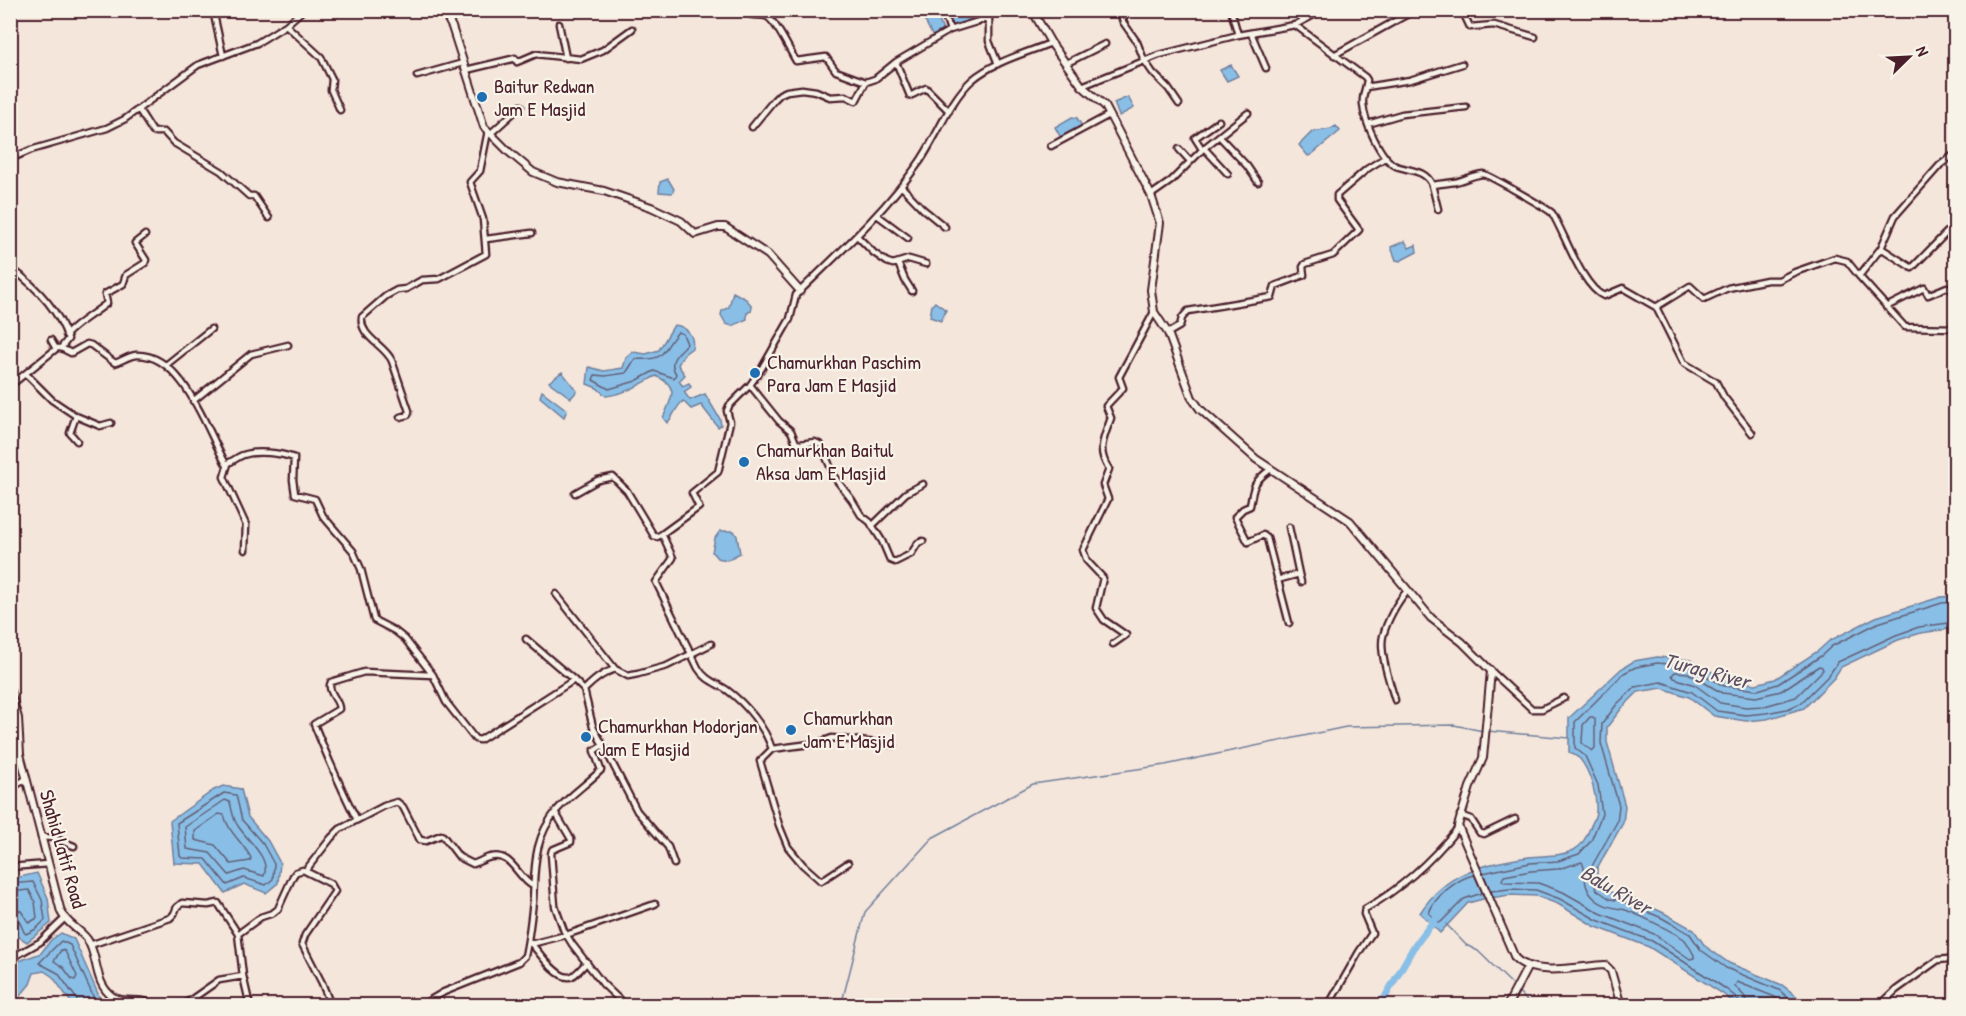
<svg xmlns="http://www.w3.org/2000/svg" width="1966" height="1016" viewBox="0 0 1966 1016" font-family="'Patrick Hand',sans-serif">
<style>
.water{fill:#89bfe7;stroke:#707f9c;stroke-width:1.5}
.lines{fill:none;stroke-linecap:round;stroke-linejoin:round}
.shore{stroke:#635f76;stroke-width:1.5}
.stream{stroke:#707f9c;stroke-width:1.5}
.river{stroke:#89bfe7;stroke-width:7}
.ferry{stroke:#5d4f63;stroke-width:1.5;stroke-dasharray:8 6;stroke-linecap:butt}
.street-casing{stroke:#4a1f2b;stroke-width:9}
.secondary-casing{stroke:#4a1f2b;stroke-width:10}
.street{stroke:#f7f3e8;stroke-width:4.5}
.secondary{stroke:#f7f3e8;stroke-width:6}
.poi-dot{fill:#1f6fb2;stroke:#f7f3e8;stroke-width:2}
.labels{text-anchor:middle;stroke-width:4.5;stroke-linejoin:round;paint-order:stroke}
.poi-label{font-size:20px;fill:#4a1f2b;stroke:#f7f3e8;text-anchor:start}
.street-label{font-size:20px;fill:#4a1f2b;stroke:#f7f3e8}
.water-label{font-size:21px;font-style:italic;fill:#5d4f63;stroke:#f7f3e8}
</style>
<rect width="100%" height="100%" fill="#f5e6db"/>
<filter id="ink" filterUnits="userSpaceOnUse"><feTurbulence type="fractalNoise" baseFrequency=".0167" numOctaves="2"/><feDisplacementMap in="SourceGraphic" scale="12" xChannelSelector="R" yChannelSelector="G"/><feConvolveMatrix kernelMatrix="1 2 1 2 8 2 1 2 1" color-interpolation-filters="sRGB"/></filter>
<g filter="url(#ink)">
<!-- water -->
<path class="water" d="M945,11H977L978,17L950,27Z
M938,18L943,31L936,37L932,35L924,19Z
M1231,65L1238,76L1227,81L1220,70Z
M1128,97L1134,108L1119,116L1114,103Z
M1072,117L1077,118L1082,126L1061,138L1055,127Z
M1336,126L1340,131L1311,155L1308,156L1299,145L1312,132L1331,129Z
M668,179L674,189L672,193L659,192L660,182Z
M1405,241L1409,248L1416,245L1417,252L1400,261L1396,260L1391,247Z
M733,292L746,299L752,306L751,311L747,313V319L732,326L726,324L721,315L722,311L729,307Z
M935,302L946,310L941,321L930,317L932,305Z
M674,325C686,326 695,336 692,348L684,354L678,365L685,375L679,381L683,386L689,383L691,387L684,392L690,400L705,394L720,419L721,425L718,427L701,405L691,409L683,401C675,408 674,416 667,423L663,418C671,399 681,387 656,376C639,385 625,394 606,396L597,388L587,384L589,367L604,371L623,368L626,358L633,352L646,354L659,350Z
M562,372L577,391L571,398L549,382Z
M542,391L567,410L564,417L540,397Z
M720,531H734L737,536L740,553L727,560L717,558L712,552L715,538Z
M1955,596V628L1921,633L1898,640L1841,667L1834,678L1804,708L1767,719L1746,721L1714,716L1689,697L1662,688L1638,692L1622,708L1607,727V742L1625,806L1623,823L1597,868V878L1602,887L1617,895L1620,893L1664,913L1694,930L1705,946L1729,963L1782,985L1808,1005H1736L1723,994L1649,947L1594,926L1558,904L1536,896L1510,895L1483,899L1468,903L1440,933L1420,913C1446,871 1484,864 1529,857C1544,855 1560,857 1574,850C1582,846 1587,836 1590,828C1592,823 1596,817 1596,811C1597,796 1590,771 1580,759C1577,756 1572,754 1569,752V718L1621,669L1634,661L1657,657L1691,660L1726,680L1756,684L1775,679L1818,651L1829,641L1876,617L1941,597Z
M223,786L241,789L248,817L268,841L280,863L278,883L266,893L244,884L225,893L203,864L174,863L170,821L214,790Z
M37,873L48,898L51,923L27,942L19,937L11,919V879Z
M61,933L74,939L99,996L97,1005H73L53,977L44,971L34,973L30,984L20,996L11,997V964L41,953L51,940Z"/>
<g class="lines">
<!-- shore -->
<path class="shore" d="M678,332L683,334L687,344C678,354 667,360 676,374L674,378L654,371L636,381L609,389L593,380L595,375L605,376L626,373L635,359C668,361 660,352 678,332Z
M1819,666L1822,667L1823,670L1796,697L1765,706L1746,707L1720,703L1695,685L1674,678L1672,675L1675,672L1688,673L1722,693L1756,697L1781,691Z
M1590,717H1593L1595,719V748L1592,751L1582,743L1583,725Z
M224,793L236,795L242,820L263,844L274,864L273,879L266,885L244,878L227,885L206,859L182,858L180,856L177,823Z
M225,800L230,802C232,810 233,820 238,826C247,840 271,858 264,876L244,870L229,875L210,853L187,849L185,827Z
M219,814L224,815C229,834 243,842 251,858L250,861L231,864L215,845L195,840V831Z
M1582,862C1588,873 1581,884 1592,896C1600,905 1610,907 1621,909C1631,910 1675,933 1684,939C1688,943 1691,950 1694,955V958L1690,959L1654,934L1600,913L1563,892L1538,883L1504,882L1502,880L1504,876L1531,871L1558,869Z
M1483,873L1530,863L1558,861L1579,854L1591,841L1602,814L1598,785L1585,756L1575,748V722L1624,673L1636,667L1657,663L1689,666L1724,686L1758,690L1778,684L1821,656L1832,646L1878,623L1942,603L1956,602
M1474,875C1458,878 1434,897 1429,913L1438,922H1441L1464,899L1482,893
M10,884L33,882L42,900L45,920L36,929L26,934L24,932L18,918L10,915
M1491,891L1510,889L1536,890L1560,899L1597,920L1652,941L1726,989L1738,999L1739,1006
M10,892L29,890L35,902L37,918L29,923L21,911L10,908
M61,950L65,951L77,976L75,980L72,979L63,967L54,961Z
M78,1006L76,998L58,973L39,963L61,941L70,945L93,996L92,1006
M1747,1006L1745,997L1735,986L1737,982L1775,997L1786,1006
M1798,1006L1779,990L1726,968L1701,950L1690,934L1662,918L1622,901L1610,899L1597,890L1591,879L1592,866L1617,822L1619,806L1601,743L1602,724L1617,704L1635,687L1661,682L1692,692L1717,711L1746,715L1766,713L1787,709L1801,703L1829,675L1838,662L1896,635L1919,627L1956,622"/>
<!-- stream -->
<path class="stream" d="M1487,731L1569,738
M1446,924L1466,945L1478,951L1515,987
M1518,991L1532,1006
M841,1006L865,912L932,838L1033,784L1165,765L1346,727L1454,725L1483,731"/>
<!-- river -->
<path class="river" d="M1380,1006L1413,948L1436,918"/>
<!-- ferry -->
<path class="ferry" d="M1757,1006L1762,1003L1766,1006"/>
<!-- street casing -->
<g class="street-casing">
<path id="street" d="M213,10L223,56
M742,10C753,18 756,14 766,16C775,19 791,53 796,61L826,57L836,71L866,82L875,79L896,62L950,30L989,18L990,10
M943,10L950,30
M1131,10L1122,19L1123,22L1137,42L1144,60L1153,73L1168,88L1179,104
M1231,10L1238,35
M1462,10L1470,27L1494,25L1535,37
M989,18V41L998,64
M559,24L566,58
M286,25L321,57L332,79L331,90L340,110
M1295,25L1365,77L1367,80C1366,88 1362,96 1363,104C1364,120 1380,159 1396,166C1410,171 1426,170 1432,185C1440,184 1448,183 1455,182C1464,180 1473,175 1483,174C1487,174 1547,208 1552,213C1565,234 1582,287 1604,296L1623,288L1656,307L1690,286L1704,299L1728,288L1767,280H1779L1795,272L1835,258L1847,261L1859,276L1881,248L1895,216L1940,165L1956,153
M1251,33L1266,68
M1334,55L1415,10
M896,62L910,96L926,88L949,111
M1067,63L1105,44
M466,70L512,59L515,58L517,62L536,54L581,59L603,50L632,29
M417,76L463,63
M1082,86L1159,55L1238,35L1295,25L1323,10
M1366,87L1410,80L1462,64
M139,110L153,132H164L174,143L221,171L249,196H254L269,218
M1368,124L1402,114L1466,107
M752,127L774,100L780,94L787,91L802,89L816,91L830,97L846,96L856,101L866,82
M490,134L521,106
M1219,136L1247,166L1258,182
M1051,146L1109,115
M1204,148L1228,174
M1179,149L1190,161
M1202,149L1195,138L1219,121
M10,159L31,150L107,128L125,119L198,65L257,43L286,25L303,10
M1432,185L1438,209
M901,186L923,209L945,227
M1151,195L1171,181L1204,148L1248,113
M877,215L908,238
M858,237L874,253L887,262L893,264L909,259L926,264
M486,239L532,233
M1881,248L1912,268L1956,223
M898,263L905,280L912,291
M10,267C34,285 59,310 68,339L61,348L71,353L87,344L91,345L115,363C122,361 128,356 136,355C183,353 207,431 226,464C232,462 237,457 243,455C256,450 281,453 294,458L293,480L295,494L315,499L323,516L353,551L361,569L374,620L395,631L405,639L433,675L446,702L475,739L480,740L574,680L584,690C593,681 602,673 615,669L628,676L638,674L667,666L711,644
M1859,276L1905,327L1956,328
M1656,307L1684,363L1716,382L1724,397L1752,433
M1886,307L1924,288L1928,295L1947,287L1956,292
M1168,333L1180,326L1182,318L1188,311L1272,297L1275,286L1304,275L1303,267L1305,264L1333,255L1359,230L1337,200V195L1367,169L1386,157
M66,335C78,322 94,314 107,303L105,294L123,284L126,275L145,263L146,260L135,243L145,235
M51,340L56,349
M166,365L211,329
M26,374L52,400L76,416L70,433L77,441
M750,385L779,421L791,431L796,443L800,444L815,442L821,445L835,478L852,500L861,515L870,522L882,541L890,560L895,562L911,554L918,543L923,541
M10,386L57,348H61
M193,401L251,354L288,345
M76,416L100,426L111,423
M400,417L408,415L409,411L392,361C385,345 359,337 362,317L386,296L397,290L406,289L422,280L439,279L486,254L483,219L470,182L480,171L488,131
M228,464L224,477L246,525L245,550
M1271,469C1254,481 1253,486 1250,506L1243,509L1235,517L1248,542L1263,535L1267,538L1289,623
M575,493L598,480L613,477L627,491L654,536L657,537L662,534
M872,526L906,493L923,484
M1289,527L1299,574
M1277,580L1299,574L1301,582
M556,594L615,669
M526,639L574,680
M1113,644L1126,635L1104,620L1096,608L1103,578L1087,561L1083,550L1108,499L1103,485L1109,469C1096,450 1104,438 1111,418L1106,406L1123,388L1119,377L1154,312
M1491,671L1532,709H1542L1564,698
M1395,700C1390,683 1379,652 1383,636C1387,621 1397,602 1407,591
M603,745L637,811L668,847L674,864
M772,749L818,743L832,738L894,745
M10,789L26,779
M555,812L571,839V842L552,850L551,854L555,906L564,931L572,944L603,984L626,1006
M1460,815L1471,819L1480,833L1484,834L1515,819
M357,820C341,789 327,756 314,724L339,709C339,700 329,694 330,685L331,682L364,672L433,675
M41,837L54,838L74,846
M848,863L821,881L803,865L788,847L779,825L760,761L772,749C765,727 746,704 727,690C716,683 705,680 698,668L656,582L673,558L662,534L699,507L692,493L718,472L730,422L727,411L729,406L750,385L762,368L790,319L796,295L800,291C841,251 884,212 918,164C937,138 948,102 972,80C993,62 1026,53 1051,43
M10,867L48,864
M306,870L331,838L340,829L384,806L397,802L403,807L420,840L426,841L441,835L443,836L459,857L473,864C479,862 485,858 491,857C512,852 518,879 533,886
M530,942C538,951 556,978 569,977C575,977 583,966 587,962
M531,944L566,935L655,904
M90,945L170,918L174,914L177,907L182,903L208,905L218,903L238,934
M10,959L40,942L64,919
M182,1006L219,980L243,976
M250,1006L243,976L238,934L261,917L273,913L278,909L293,876L296,872L303,870L331,884L335,891L305,935L302,944L322,983L331,1006
M420,1006L444,992L519,962L525,956C529,938 531,920 533,901C535,867 533,839 557,810C570,795 587,784 601,770L594,751L603,745L593,727L584,690
M1328,1006L1359,952L1372,933L1364,914L1365,909C1401,889 1432,860 1458,828
M1879,1006L1896,990L1938,960L1948,959L1956,965"/>
</g>
<!-- secondary casing -->
<g class="secondary-casing">
<path id="secondary" d="M443,10L452,27L484,127L509,152L533,172L557,182L604,191L651,207L681,221L695,234L718,227H725L768,255L800,291
M1032,10L1051,43L1082,86L1105,106L1151,195L1160,223L1151,290L1154,312L1168,333L1192,398L1200,409L1256,459L1350,521L1431,618L1462,642L1491,671L1483,758L1470,787L1458,826L1515,958C1534,978 1579,966 1605,965L1611,971L1621,1006
M10,691L18,718L20,754L61,912C67,924 79,929 87,939C99,956 93,983 113,997C126,1005 141,996 152,1006
M1507,1006L1528,966"/>
</g>
<!-- street -->
<use href="#street" class="street"/>
<!-- secondary -->
<use href="#secondary" class="secondary"/>
</g>
</g>
<!-- markers -->
<g class="poi-dot">
<circle cx="482" cy="97" r="6"/>
<circle cx="755" cy="373" r="6"/>
<circle cx="744" cy="462" r="6"/>
<circle cx="791" cy="730" r="6"/>
<circle cx="586" cy="737" r="6"/>
</g>
<g class="labels">
<!-- poi labels -->
<g class="poi-label">
<text x="494" y="93">Baitur Redwan<tspan x="494" dy="23">Jam E Masjid</tspan></text>
<text x="767" y="369">Chamurkhan Paschim<tspan x="767" dy="23">Para Jam E Masjid</tspan></text>
<text x="756" y="457">Chamurkhan Baitul<tspan x="756" dy="23">Aksa Jam E Masjid</tspan></text>
<text x="803" y="725">Chamurkhan<tspan x="803" dy="23">Jam E Masjid</tspan></text>
<text x="598" y="733">Chamurkhan Modorjan<tspan x="598" dy="23">Jam E Masjid</tspan></text>
</g>
<!-- street labels -->
<g class="street-label">
<text transform="translate(63 849) rotate(74)" y="7">Shahid Latif Road</text>
</g>
<!-- water labels -->
<g class="water-label">
<text transform="translate(1707 671) rotate(15)" y="7">Turag River</text>
<text transform="translate(1616 890) rotate(30)" y="7">Balu River</text>
</g>
</g>
<!-- margin -->
<rect width="1966" height="1016" fill="none" stroke="#f7f3e8" stroke-width="36"/>
<rect x="18" y="18" width="1930" height="980" fill="none" stroke="#4a1f2b" stroke-width="2" filter="url(#ink)"/>
<!-- north arrow -->
<g transform="translate(1909 57) rotate(66)" stroke="#f7f3e8" stroke-width="4.5" paint-order="stroke">
<path d="M0-4.5L10 22L0 15L-10 22Z" fill="#4a1f2b"/>
<text y="-9" font-size="16" font-weight="bold" text-anchor="middle" fill="#4a1f2b">N</text>
</g>
</svg>
